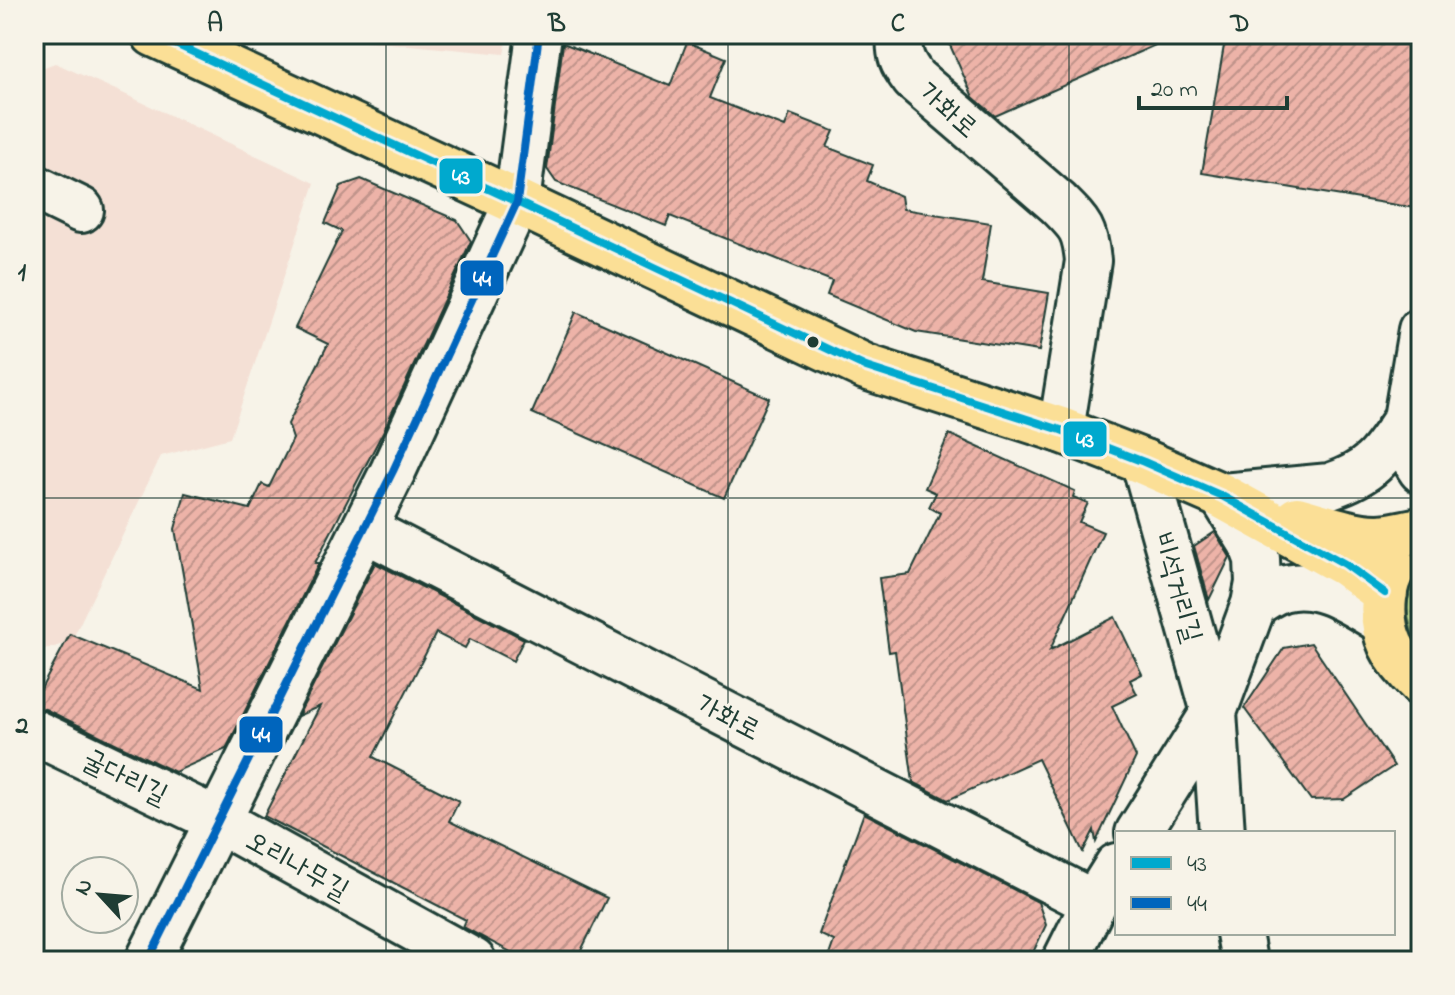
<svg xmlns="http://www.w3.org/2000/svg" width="1455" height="995" viewBox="0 0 1455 995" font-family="'Indie Flower','Poor Story',sans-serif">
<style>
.built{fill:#f4e0d5}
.grass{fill:url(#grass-dots);stroke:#6c8860;stroke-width:2}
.building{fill:url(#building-hatch);stroke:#1f3d34;stroke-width:2}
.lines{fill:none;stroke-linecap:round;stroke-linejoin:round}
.minor-casing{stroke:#1f3d34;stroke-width:50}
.major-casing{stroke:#1f3d34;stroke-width:50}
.minor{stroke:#f7f3e8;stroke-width:44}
.major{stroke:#fbdf96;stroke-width:44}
.bus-1-casing{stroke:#f7f3e8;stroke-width:14}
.bus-2-casing{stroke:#f7f3e8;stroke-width:14}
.bus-1{stroke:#00a9ce;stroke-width:8}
.bus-2{stroke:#0065bd;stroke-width:8}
.grid{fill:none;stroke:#1f3d34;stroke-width:2;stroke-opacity:0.55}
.bus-dot{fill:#1f3d34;stroke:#f7f3e8;stroke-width:3}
.labels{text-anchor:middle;stroke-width:6;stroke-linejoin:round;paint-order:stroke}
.street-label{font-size:28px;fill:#1f3d34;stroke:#f7f3e8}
.line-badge{stroke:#f7f3e8;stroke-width:3}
.badge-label{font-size:22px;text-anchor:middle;font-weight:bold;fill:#fff}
.neatline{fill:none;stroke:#1f3d34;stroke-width:3}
.grid-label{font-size:26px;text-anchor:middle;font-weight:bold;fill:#1f3d34}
</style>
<defs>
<pattern id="grass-dots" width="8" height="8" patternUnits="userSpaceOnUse" patternTransform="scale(2)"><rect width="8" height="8" fill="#b9d38b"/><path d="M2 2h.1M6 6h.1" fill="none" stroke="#9fb679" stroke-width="1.8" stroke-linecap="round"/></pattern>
<pattern id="building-hatch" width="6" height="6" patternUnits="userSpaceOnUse" patternTransform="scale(2)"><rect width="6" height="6" fill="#edb3a8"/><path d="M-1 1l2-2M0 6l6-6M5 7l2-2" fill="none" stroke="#bf938a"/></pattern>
</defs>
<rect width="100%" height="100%" fill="#f7f3e8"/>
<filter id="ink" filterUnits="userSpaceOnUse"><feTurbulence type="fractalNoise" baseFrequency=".0125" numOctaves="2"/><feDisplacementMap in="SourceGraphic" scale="16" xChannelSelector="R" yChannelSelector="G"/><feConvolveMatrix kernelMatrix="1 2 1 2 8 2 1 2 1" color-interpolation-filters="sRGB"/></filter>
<g filter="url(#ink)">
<!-- built -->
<path class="built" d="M293,34H508L504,54Z
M55,63L118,91L315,183L230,438L161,456L71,642L34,653V71Z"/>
<!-- grass -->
<path class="grass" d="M1421,568V648C1404,620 1402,596 1421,568Z"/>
<!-- building -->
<path class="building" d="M945,34H1180L995,116L973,97Z
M1226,34H1421V209L1202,173Z
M687,42L726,58L710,98L785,127L790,114L834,131L827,147L873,165L867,181L901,196L903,209L991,223L982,282L1049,293L1039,351L916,332L827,295L832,281L670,216L666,226L556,182L547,169L563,43L670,86Z
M361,179L457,220L471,241L384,430L315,563H319L226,749L175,772L45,709L34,707V702L70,634L203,689L175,529L185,493L250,509L262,484L269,487L293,439L288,424L328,344L295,328L342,231L325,223L341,186Z
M576,312L769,398L724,498L532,413Z
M949,434L1075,491L1073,497L1088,503L1079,522L1103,532L1050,650L1115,617L1142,674L1130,680L1137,694L1112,706L1136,757L1096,842L1094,830L1083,852L1038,759L948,800L913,782L895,651L889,652L879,578L910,574L940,513L929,507L936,493L925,488Z
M1215,532L1230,557L1209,600L1194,546Z
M375,563L524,639L513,661L470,639L465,648L436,633L373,757L459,801L449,821L607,898L576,961H528L463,927L466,920L264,816L320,706L298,716Z
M1311,643L1394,766L1344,799L1311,800L1244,708L1284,648Z
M864,813L1038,902L1046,925L1029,961H827L834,941L819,934Z"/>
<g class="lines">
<!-- minor casing -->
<g class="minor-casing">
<path id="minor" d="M900,34C898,55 902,63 914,79L1058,203C1080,225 1085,229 1088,261L1061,430
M34,187L81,210
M1421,330L1406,419C1407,437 1411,456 1421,470
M1144,462L1214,712L1222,833
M364,529L1094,903
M1254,604C1263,599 1272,592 1282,589C1318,578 1353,604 1382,621
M34,732L219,821L473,961
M1138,833L1214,712L1254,604L1258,583L1257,559L1251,543L1222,496L1330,486C1373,472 1382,455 1406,419
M1239,933L1244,961
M148,961L393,471L517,202L539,34
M1065,961L1094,903L1117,866"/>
</g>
<!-- major casing -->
<g class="major-casing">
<path id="major" d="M154,34L517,202L866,367L1061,430L1144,462L1222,496L1345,564L1385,593
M1297,519C1323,526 1349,536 1377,537C1391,537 1407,532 1421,530
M1394,567C1388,576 1385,587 1384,598C1380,635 1394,659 1421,684"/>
</g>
<!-- minor -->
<use href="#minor" class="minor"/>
<!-- major -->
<use href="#major" class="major"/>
<!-- bus-1 casing -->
<g class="bus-1-casing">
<path id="bus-1" d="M154,34L517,202L866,367L1061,430L1144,462L1222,496L1345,564L1385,593"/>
</g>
<!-- bus-2 casing -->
<g class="bus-2-casing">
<path id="bus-2" d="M148,961L393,471L517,202L539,34"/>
</g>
<!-- bus-1 -->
<use href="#bus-1" class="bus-1"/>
<!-- bus-2 -->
<use href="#bus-2" class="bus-2"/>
</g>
</g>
<!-- grid -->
<path class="grid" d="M386,34V961M728,34V961M1069,34V961M34,498H1421"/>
<!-- markers -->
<circle class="bus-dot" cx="813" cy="342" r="7"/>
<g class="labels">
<!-- street labels -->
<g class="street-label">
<text transform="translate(949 109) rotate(41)" y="10">가화로</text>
<text transform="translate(1179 587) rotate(74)" y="10">비석거리길</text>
<text transform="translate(729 716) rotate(27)" y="10">가화로</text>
<text transform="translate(126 776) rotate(26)" y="10">굴다리길</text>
<text transform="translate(298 864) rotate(29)" y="10">오리나무길</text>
</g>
</g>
<g class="line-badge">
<rect x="438" y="157" width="46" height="38" rx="8" fill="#00a9ce"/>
<rect x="459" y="259" width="46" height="38" rx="8" fill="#0065bd"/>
<rect x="1062" y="420" width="46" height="38" rx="8" fill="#00a9ce"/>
<rect x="238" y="715" width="46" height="39" rx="8" fill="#0065bd"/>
</g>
<g class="badge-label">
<text x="461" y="184">43</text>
<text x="482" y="286">44</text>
<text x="1085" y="447">43</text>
<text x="261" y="742">44</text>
</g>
<!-- margin -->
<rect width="1455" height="995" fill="none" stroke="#f7f3e8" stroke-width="88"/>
<!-- legend -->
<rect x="1115" y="831" width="280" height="104" fill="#f7f3e8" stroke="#a1aaa0" stroke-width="2"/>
<rect x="1131" y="857" width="40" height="12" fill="#00a9ce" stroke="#a1aaa0" stroke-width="2"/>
<text x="1187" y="871" font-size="24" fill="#1f3d34">43</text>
<rect x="1131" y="897" width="40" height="12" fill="#0065bd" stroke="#a1aaa0" stroke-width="2"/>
<text x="1187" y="911" font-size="24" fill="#1f3d34">44</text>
<!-- north arrow -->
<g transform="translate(100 895) rotate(296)"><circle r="38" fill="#f7f3e8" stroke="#a1aaa0" stroke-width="2"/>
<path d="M0-6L14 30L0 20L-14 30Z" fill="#1f3d34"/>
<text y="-12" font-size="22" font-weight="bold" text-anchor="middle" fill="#1f3d34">N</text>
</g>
<!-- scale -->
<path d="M1139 96v12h148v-12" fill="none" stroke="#1f3d34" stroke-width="4"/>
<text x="1151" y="96" font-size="24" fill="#1f3d34" stroke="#f7f3e8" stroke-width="6" paint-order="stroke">20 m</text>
<rect x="44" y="44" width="1367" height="907" class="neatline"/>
<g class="grid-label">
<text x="215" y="31">A</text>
<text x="557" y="31">B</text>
<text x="898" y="31">C</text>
<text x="1240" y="31">D</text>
<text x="22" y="280">1</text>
<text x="22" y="733">2</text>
</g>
</svg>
